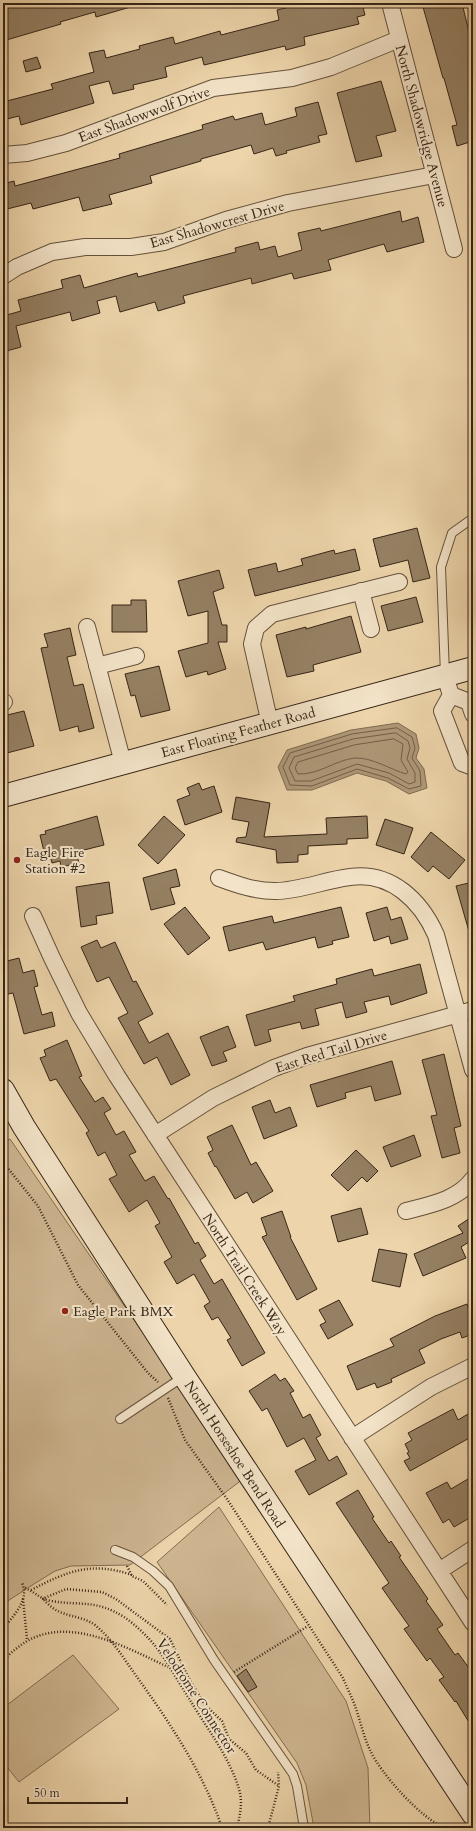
<svg xmlns="http://www.w3.org/2000/svg" width="476" height="1831" viewBox="0 0 476 1831" font-family="Cardo,serif">
<style>
.green{fill:#ceb691;stroke:#826e54}
.water{fill:#af9878;stroke:#7f6a51}
.lines{fill:none;stroke-linecap:round;stroke-linejoin:round}
.shore{stroke:#725e47;stroke-width:1}
.building{fill:#958063;stroke:#362516}
.lane-casing{stroke:#64513b;stroke-width:10}
.street-casing{stroke:#64513b;stroke-width:18}
.secondary-casing{stroke:#362516;stroke-width:24}
.path{stroke:#362516;stroke-width:2.5;stroke-dasharray:1 2;stroke-linecap:butt}
.lane{stroke:#f3e3c8;stroke-width:8}
.street{stroke:#f3e3c8;stroke-width:16}
.secondary{stroke:#f3e3c8;stroke-width:22}
.poi-dot{fill:#8f2418;stroke:#f3e3c8;stroke-width:1.5}
.labels{text-anchor:middle;stroke-width:4;stroke-linejoin:round;paint-order:stroke}
.street-label{font-size:14px;fill:#362516;stroke:#f3e3c8}
.poi-label{font-size:14px;fill:#362516;stroke:#f3e3c8;text-anchor:start}
</style>
<rect width="100%" height="100%" fill="#edd4aa"/>
<filter id="stains"><feTurbulence type="fractalNoise" baseFrequency=".005" numOctaves="4"/><feColorMatrix values="0 0 0 0 .2 0 0 0 0 .09 0 0 0 0 .02 0 0 0 .5 -.17"/></filter>
<radialGradient id="worn" r=".72"><stop offset=".6" stop-color="#630" stop-opacity="0"/><stop offset="1" stop-color="#630" stop-opacity=".3"/></radialGradient>
<!-- green -->
<path class="green" d="M10,1139L243,1479L130,1565L71,1566L55,1571L34,1584L3,1604V1143Z
M219,1507L346,1701L368,1768L370,1828H314L306,1785L297,1763L157,1562Z
M73,1655L119,1709L19,1782L3,1762V1708Z"/>
<!-- water -->
<path class="water" d="M398,723L416,734L419,748L416,758L424,769L427,788L409,794L386,781L357,773L312,790H287L278,767L287,750L351,730Z"/>
<g class="lines">
<!-- shore -->
<path class="shore" d="M397,728L412,737L415,748L412,758L420,771L421,786L409,789L388,778L357,769L312,786L290,785L283,767L290,753L352,734Z
M396,733L408,741L410,748L407,759L415,773V782L409,784L389,773L357,764L311,781H295L289,768L294,757L353,739Z
M394,739L403,744L401,760L408,772L406,774C392,770 371,757 355,758C335,760 319,775 298,774L295,768L298,762L354,745Z"/>
</g>
<!-- building -->
<path class="building" d="M3,3H134V6L96,17L95,12L60,22L61,24L3,41Z
M306,3H362L365,15L357,17L359,24L304,37L305,45L286,50L285,46L204,65L202,57L165,67L167,77L133,85L134,89L113,94L109,81L89,86L94,103L21,125L19,116L3,120V102L53,89L51,84L94,72L89,53L104,50L106,58L140,49L139,46L173,37L175,44L220,31L221,35L279,20L277,10Z
M438,3H462L473,49V141L457,146L452,126L457,125L444,78H443L423,7Z
M37,57L41,68L26,72L23,61Z
M381,81L396,131L376,136L382,156L356,162L337,93Z
M318,102L327,134L318,136L320,142L286,151L287,153L276,156L273,148L254,154L251,145L201,159V161L150,176L152,183L109,195L112,204L83,211L79,197L33,209L31,203L3,210V184L14,181L15,186L120,158L119,154L203,129L202,125L233,116L235,120L262,113L265,125L297,116L295,108Z
M400,211L402,222L418,217L424,242L387,252L384,244L328,260L331,270L294,279L292,273L252,284L251,278L183,296L185,303L158,311L155,302L120,312L116,296L97,301L100,313L72,321L70,312L16,326L21,347L3,352V316L21,311L18,300L63,288L61,280L80,275L84,288L137,273L138,277L236,252L235,248L258,242L260,250L275,246L278,257L302,250L298,233L320,228L321,231Z
M417,528L430,578L413,582L408,560L380,567L373,539Z
M355,549L360,570L255,596L248,570L276,563L278,572L303,565L301,559L334,550L335,554Z
M219,570L224,588L213,592L222,625H227V642H218L226,669L208,675L207,671L186,677L178,651L208,643V611L188,616L178,581Z
M416,597L423,622L388,631L381,606Z
M131,600H146L147,632H112V605H131Z
M351,616L361,652L313,665L314,671L287,677L276,635L306,627V629Z
M70,628L76,655L67,657L74,686L83,684L94,728L79,732L78,726L60,731L41,648L48,647L44,634Z
M159,666L170,710L141,717L135,695L131,696L125,674Z
M24,711L34,746L3,754V730L7,729L3,716Z
M199,783L202,790L214,786L222,812L185,825L177,800L190,795L187,788Z
M236,797L270,803L264,837L327,834L326,818L367,816L368,838L347,839V844L308,846V854L298,855V862L277,863L276,850L236,842L237,838L246,837L249,822L232,819Z
M97,816L104,845L76,852L79,863L61,867L60,861L52,863L50,855L45,856L40,835L46,834L45,831Z
M164,816L185,835L158,864L138,845Z
M385,819L413,828L404,854L376,845Z
M431,832L465,860L449,879L433,866L428,872L411,857Z
M176,869L180,886L170,888L175,904L151,910L143,878Z
M109,882L113,913L96,916L97,924L81,927L76,887Z
M473,882V935H470L456,886Z
M185,907L210,938L188,955L164,924Z
M341,907L349,937L332,941L333,944L318,948L315,937L266,950L263,942L229,951L223,927L272,916L274,923Z
M387,907L391,920L401,917L408,939L391,944L389,936L374,941L366,913Z
M97,940L101,948L115,942L133,982L136,981L153,1014L138,1022L149,1043L168,1033L190,1075L171,1085L157,1057L144,1064L118,1018L128,1013L109,977L97,982L81,947Z
M19,958L23,973L34,970L38,986L34,987L42,1015L52,1012L55,1026L24,1034L13,993L3,995V962Z
M420,964L427,993L391,1005L389,996L364,1002L367,1012L346,1018L342,1002L315,1009L319,1025L302,1029L300,1022L268,1030L271,1041L255,1046L246,1015L295,1001L293,996L337,984L336,979L372,969L374,976Z
M228,1026L236,1047L223,1052L227,1061L212,1066L200,1037Z
M67,1040L82,1076L79,1077L95,1102L103,1097L111,1109L104,1113L116,1135L124,1131L136,1152L129,1155L145,1181L154,1176L168,1199L169,1198L195,1244L198,1242L206,1256L200,1260L214,1284L222,1279L265,1353L242,1366L227,1340L231,1338L218,1317L212,1320L204,1306L210,1302L194,1274L177,1284L164,1262L172,1257L155,1226L160,1223L147,1200L129,1212L109,1179L117,1175L105,1152L98,1156L86,1133L89,1131L56,1079L50,1081L40,1058L46,1056L44,1050Z
M444,1054L461,1126L454,1128L460,1153L442,1158L431,1116L437,1115L422,1060Z
M392,1061L401,1094L375,1101L371,1086L345,1093L346,1098L317,1107L310,1085Z
M270,1100L275,1113L290,1107L297,1126L264,1139L252,1107Z
M232,1125L251,1165L256,1162L273,1191L253,1203L247,1192L235,1199L216,1166L215,1167L208,1153L213,1150L207,1137Z
M414,1135L421,1156L391,1167L383,1147Z
M356,1150L378,1171L367,1182L362,1177L348,1191L331,1175Z
M361,1208L368,1234L338,1242L331,1216Z
M282,1211L291,1237H290L317,1289L297,1300L262,1237L267,1235L261,1218Z
M473,1216V1247L469,1242L461,1247L466,1258L423,1276L414,1254L463,1233L458,1226Z
M379,1249L407,1254L400,1287L372,1281Z
M339,1300L353,1325L328,1339L320,1325L326,1322L319,1310Z
M467,1304L473,1321V1334L462,1338L460,1332L441,1339L419,1350L425,1363L391,1379L392,1382L377,1388L375,1383L357,1390L347,1366L394,1346L390,1339L435,1316Z
M275,1374L280,1381L285,1378L294,1391L290,1393L303,1418L310,1414L321,1435L316,1438L329,1461L337,1456L347,1474L309,1495L295,1471L316,1460L304,1438L287,1447L267,1408L262,1411L249,1391Z
M453,1409L458,1420L473,1411V1436L410,1471L404,1461L410,1458L407,1453L409,1452L405,1444L412,1440L408,1433Z
M473,1476V1516L454,1527L449,1519L443,1523L426,1493L447,1482L451,1489Z
M358,1490L374,1517L372,1518L389,1543L391,1541L401,1556L399,1557L428,1599L426,1601L443,1625L437,1629L455,1655L458,1653L469,1668L473,1665V1729L456,1701L455,1702L439,1680L444,1677L430,1658L427,1661L404,1629L409,1626L382,1588L389,1583L336,1503Z
M246,1669L257,1687L248,1692L237,1676Z"/>
<g class="lines">
<!-- lane casing -->
<g class="lane-casing">
<path id="lane" d="M445,675L441,567L452,533L473,518
M120,1419L183,1377
M115,1550L133,1557L153,1571L169,1586L214,1660L293,1774L297,1786L304,1828"/>
</g>
<!-- street casing -->
<g class="street-casing">
<path id="street" d="M390,3L454,249
M3,155L27,153L66,143L213,88L292,78L331,67L399,39
M3,276L17,267L52,252L85,247H131L164,242L226,220L288,203L434,175
M361,591L371,629
M87,627L123,763
M97,666L136,656
M445,676L451,695L442,711L462,763L473,767
M451,695L469,702L473,714
M3,703L4,702
M270,724L252,644L256,628L272,614L399,582
M219,878C238,885 255,891 275,891C300,891 325,880 350,877C391,871 421,901 436,935L473,1070
M33,916L52,958L79,1013L117,1076L473,1623
M155,1135L213,1098L274,1068L307,1056L473,1010
M406,1211C429,1205 458,1200 473,1179
M352,1438L431,1387L473,1366
M439,1571L473,1549"/>
</g>
<!-- secondary casing -->
<g class="secondary-casing">
<path id="secondary" d="M3,796L473,668
M3,1090L24,1127L184,1376L473,1814"/>
</g>
<!-- path -->
<path class="path" d="M3,1162L38,1206L78,1285L148,1373L158,1382
M168,1398L185,1440L227,1499L343,1678C347,1688 353,1699 356,1709C361,1723 364,1738 370,1750C380,1773 423,1821 446,1828
M127,1566L132,1576L143,1581L167,1605
M25,1588C35,1592 40,1599 51,1601C81,1606 95,1599 124,1617C136,1625 148,1637 157,1648C168,1663 178,1681 188,1697C205,1725 230,1758 239,1789C243,1802 240,1815 237,1828
M31,1590C68,1571 91,1561 132,1575
M23,1599L27,1639
M42,1599L66,1589L102,1592L116,1599L170,1639L188,1677L205,1705L222,1721L229,1739L246,1753L256,1770L279,1786
M44,1600C48,1604 53,1609 58,1611C70,1617 84,1617 95,1625C113,1640 124,1659 137,1677C170,1723 204,1774 222,1828
M3,1629C13,1616 30,1600 22,1583
M3,1661C7,1656 12,1652 17,1648C62,1611 123,1646 168,1667
M234,1672L308,1626
M3,1817L9,1828
M268,1828L279,1786L278,1772"/>
<!-- lane -->
<use href="#lane" class="lane"/>
<!-- street -->
<use href="#street" class="street"/>
<!-- secondary -->
<use href="#secondary" class="secondary"/>
</g>
<!-- markers -->
<g class="poi-dot">
<circle cx="17" cy="860" r="4"/>
<circle cx="65" cy="1311" r="4"/>
</g>
<g class="labels">
<!-- street labels -->
<g class="street-label">
<text transform="translate(144 114) rotate(-20)" y="5">East Shadowwolf Drive</text>
<text transform="translate(422 126) rotate(75)" y="5">North Shadowridge Avenue</text>
<text transform="translate(217 224) rotate(-16)" y="5">East Shadowcrest Drive</text>
<text transform="translate(238 732) rotate(-15)" y="5">East Floating Feather Road</text>
<text transform="translate(331 1051) rotate(-17)" y="5">East Red Tail Drive</text>
<text transform="translate(245 1274) rotate(57)" y="5">North Trail Creek Way</text>
<text transform="translate(235 1454) rotate(57)" y="5">North Horseshoe Bend Road</text>
<text transform="translate(197 1696) rotate(57)" y="5">Velodrome Connector</text>
</g>
<!-- poi labels -->
<g class="poi-label">
<text x="25" y="857">Eagle Fire<tspan x="25" dy="16">Station #2</tspan></text>
<text x="73" y="1316">Eagle Park BMX</text>
</g>
</g>
<!-- margin -->
<rect width="476" height="1831" fill="none" stroke="#edd4aa" stroke-width="16"/>
<rect x="4" y="4" width="468" height="1823" fill="none" stroke="#362516" stroke-width="2"/>
<rect x="8" y="8" width="460" height="1815" fill="none" stroke="#362516"/>
<!-- scale -->
<path d="M28 1797v6h99v-6" fill="none" stroke="#362516" stroke-width="2"/>
<text x="34" y="1797" font-size="12" fill="#362516" stroke="#f3e3c8" stroke-width="3" paint-order="stroke">50 m</text>
<rect width="100%" height="100%" filter="url(#stains)"/>
<rect width="100%" height="100%" fill="url(#worn)"/>
</svg>
